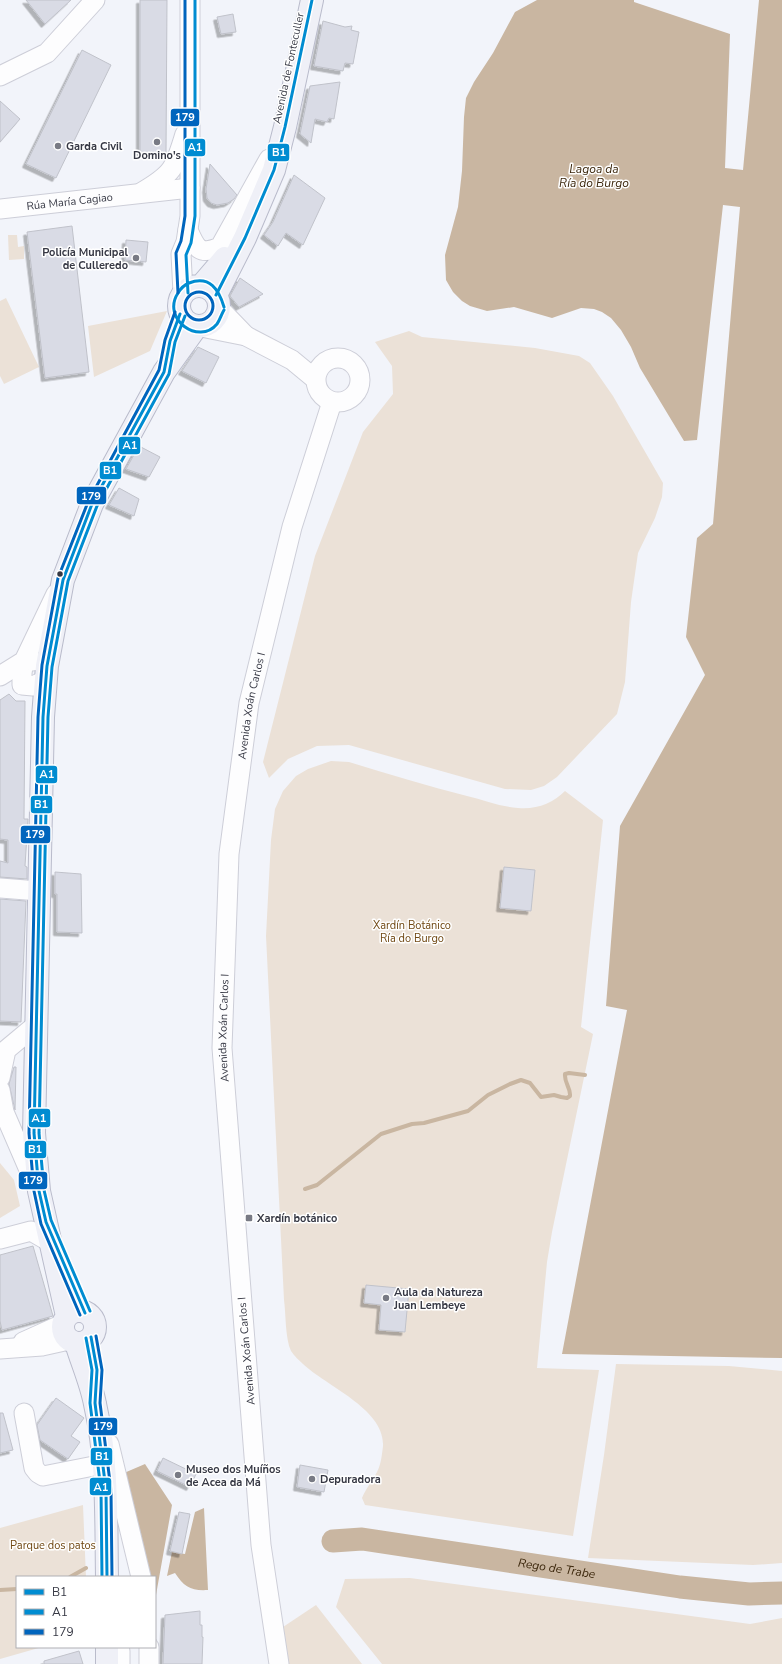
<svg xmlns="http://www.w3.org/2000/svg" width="782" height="1664" viewBox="0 0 782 1664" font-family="'Nunito Sans',sans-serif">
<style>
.green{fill:#ebe1d7}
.water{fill:#c9b6a1}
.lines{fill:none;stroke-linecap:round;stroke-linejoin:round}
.stream{stroke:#c9b6a1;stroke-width:4}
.river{stroke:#c9b6a1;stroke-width:23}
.building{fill:#d9dbe5;stroke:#c0c2ca;filter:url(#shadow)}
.minor-casing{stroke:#cdced8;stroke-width:21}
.major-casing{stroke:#b9bbcb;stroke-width:24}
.minor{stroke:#fdfdfe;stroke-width:19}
.major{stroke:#eff0f7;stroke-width:22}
.bus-1-casing{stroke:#fff;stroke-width:6}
.bus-2-casing{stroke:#fff;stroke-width:6}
.bus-3-casing{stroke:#fff;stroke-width:6}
.bus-1{stroke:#008cd1;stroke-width:3}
.bus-2{stroke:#008cd1;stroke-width:3}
.bus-3{stroke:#0065bd;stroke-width:3}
.poi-dot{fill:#787a84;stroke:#fff;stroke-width:1.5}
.bus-dot{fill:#363844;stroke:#fff;stroke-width:1.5}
.labels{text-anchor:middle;stroke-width:3;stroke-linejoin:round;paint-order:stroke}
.street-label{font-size:11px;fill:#363844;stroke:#fff}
.poi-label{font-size:11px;font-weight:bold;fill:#363844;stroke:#fff;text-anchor:start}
.park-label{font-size:11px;fill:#704813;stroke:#fff}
.water-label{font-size:12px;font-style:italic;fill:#3b260b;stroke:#fff}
.line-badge{stroke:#fff;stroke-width:1.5}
.badge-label{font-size:11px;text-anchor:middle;font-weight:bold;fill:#fff}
</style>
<defs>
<filter id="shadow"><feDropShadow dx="-3.5" dy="3.5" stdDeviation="0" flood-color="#0004"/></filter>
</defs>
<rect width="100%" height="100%" fill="#f2f4fa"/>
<!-- green -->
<path class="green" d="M8,235H17L18,247L24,246V259L9,260Z
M6,298L39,367L4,384L0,376V301Z
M167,311L150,351L94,377L88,326Z
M409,331L422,337L535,348L579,356L590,363L613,396L663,483L662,497L655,518L638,553L631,602L625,682L617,714L557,777L544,786L531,790L505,789L349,745L317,746L288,759L269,778L263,762L315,556L363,432L393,394L392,366L375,342Z
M331,761L349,762C388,774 428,786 467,796C484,800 501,807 518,808C536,810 553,803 565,791L603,820L581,1027L593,1034L552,1232L547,1262L537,1368L599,1370L573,1536L365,1505L362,1498C366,1488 372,1482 377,1472C381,1465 382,1454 383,1446C385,1409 326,1386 303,1364C299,1360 294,1356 291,1351C285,1338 286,1314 284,1300L266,936L271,840L275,809L283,791L296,776L308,769Z
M0,1163L14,1180L20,1206L0,1218Z
M616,1364L729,1366L782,1371V1563L753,1565L588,1558L604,1455Z
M83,1505L86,1577H17V1647H42L0,1659V1528Z
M410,1578L750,1624L782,1618V1664H382L336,1607L345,1579Z
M316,1605L362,1664H289L283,1627Z"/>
<!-- water -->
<path class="water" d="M537,0H634V2L730,34L725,168L743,170L759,0H782V1358L562,1354L627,1010L606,1006L620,826L705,675L686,637L697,538L713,524L740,207L723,205L697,440L684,441L640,368L631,347L621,330L611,318L602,312L594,309L581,308L552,318L514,307L487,311L470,306L462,301L453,292L446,280L445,255L458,207L462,171L464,117L466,98L474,82L493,53L515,12Z
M145,1464L172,1505L156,1595L155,1577H151L124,1473Z
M204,1508L208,1590C191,1591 184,1587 175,1573L167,1576L172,1552L185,1554L195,1512Z"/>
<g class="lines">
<!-- stream -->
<path class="stream" d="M305,1189L317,1185L381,1134L412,1124L424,1123L468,1111L488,1095L510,1084L521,1080L530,1083L541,1097L554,1095L561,1097L567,1098L570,1096C571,1088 564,1083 565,1074L569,1073L585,1075
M70,1577L86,1568
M0,1590L17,1589"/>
<!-- river -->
<path class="river" id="s1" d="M333,1541L362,1539L680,1587L749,1594L782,1593"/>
</g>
<!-- building -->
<path class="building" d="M26,0H71L45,24Z
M140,0H167L166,154H140Z
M233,14L236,32L221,34L217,17Z
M323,21L345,27L352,26L351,30L359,32L353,64L345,63L343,71L314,66Z
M82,50L111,65L56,178L26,164Z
M340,82L334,119L329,118L327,122L315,119L311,143L300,134L310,86Z
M0,101L20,119L0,142Z
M210,164L237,195L234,199L228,203L217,205L211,203L207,198L206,189Z
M294,175L325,198L303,245L286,233L278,246L264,235L273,222Z
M72,226L89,372L45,378L27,232Z
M126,240L148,242L146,262L125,260Z
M240,278L263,294L239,307L230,296Z
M198,347L219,357L206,383L182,371Z
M139,446L160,457L149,477L126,469Z
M119,488L139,499L134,516L109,505Z
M9,694L16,701H25L24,819H28L25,866L27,867V879L0,877V861L8,863V840L0,839V700Z
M504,867L535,870L531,911L500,908Z
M55,872L81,874L82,933L57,932V894H55Z
M0,899L26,901L21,1022L0,1021Z
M14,1067H16L15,1110L9,1084Z
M33,1246L53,1316L2,1330L0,1321V1255Z
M366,1285L409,1289L405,1332L379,1330L381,1305L364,1303Z
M56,1398L84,1418L71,1436L80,1442L68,1459L40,1440L37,1425Z
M0,1413H3L13,1450L0,1453Z
M163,1458L196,1474L190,1487L157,1471Z
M300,1465L328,1470L324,1492L297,1487Z
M179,1512L190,1514L182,1554L170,1551Z
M200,1611V1625H202V1637H203L202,1664H163L165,1615Z
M79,1651L83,1664H44V1661Z"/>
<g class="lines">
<!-- minor casing -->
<g class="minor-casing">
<g id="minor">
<path d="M0,76L47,53L95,0"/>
<path d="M142,192C173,174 175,168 185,134"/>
<path id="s2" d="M0,209L190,188"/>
<path d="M188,230C196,248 199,256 220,247L269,159"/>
<path d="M183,293L181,254L186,242L190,216V0"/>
<path d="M219,308L246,336"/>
<path d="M201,327L246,336L292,360L315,379"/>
<circle cx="338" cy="380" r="22"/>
<path d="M33,661H24L22,673V685L33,686L46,680"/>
<path d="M0,676L24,661L56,594"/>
<path d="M0,888L39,891"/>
<path d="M0,1078L6,1050L36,1025"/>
<path d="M0,1090L4,1112L36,1186"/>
<path d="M0,1239L31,1231L50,1242"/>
<path d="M23,1342L63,1324"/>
<path d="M0,1349L42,1346L69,1340"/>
<path d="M24,1413L34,1468L38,1473L43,1476L104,1464"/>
<path d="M109,1444L141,1577"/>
<path d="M117,1647L120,1651V1664"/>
<path d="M149,1664V1647"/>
<path id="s3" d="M279,1664L261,1545L222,1048L229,854L249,703L292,527L332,402"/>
</g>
</g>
<!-- major casing -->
<g class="major-casing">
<path id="major" d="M179 306a20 20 0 1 1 40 0a20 20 0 1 1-40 0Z
M201,286L225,258
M216,295L245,238L274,170L285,127L312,0
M63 1327a16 16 0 1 1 32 0a16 16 0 1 1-32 0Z
M67,1316L39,1191L34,1133L43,717L47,666L63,580L92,504L164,372L197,326
M76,1343C82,1363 91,1383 95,1404C108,1461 106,1519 107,1577
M107,1664V1647"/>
</g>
<!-- minor -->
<use href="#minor" class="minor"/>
<!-- major -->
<use href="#major" class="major"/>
<!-- bus-1 casing -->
<g class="bus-1-casing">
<path id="bus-1" d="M216,295L245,238L274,170L285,127L312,0
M85,1313L46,1222L39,1191L34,1133L43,717L47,666L63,580L92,504L164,372L170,341L180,314
M91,1337L97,1370L95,1403L106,1490L107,1577"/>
</g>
<!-- bus-2 casing -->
<g class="bus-2-casing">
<path id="bus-2" d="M188,293L186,255L191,243L195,216V0
M224,310C221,315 220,320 217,324C199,346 161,319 178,293C181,288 184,285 189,283C210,275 219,290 224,307
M90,1311L51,1220L44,1190L39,1133L48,717L52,667L68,581L97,506L169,374L175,342L185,316
M86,1338L92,1370L90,1403L101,1490L102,1577"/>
</g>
<!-- bus-3 casing -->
<g class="bus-3-casing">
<path id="bus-3" d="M185 306a14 14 0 1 1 28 0a14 14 0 1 1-28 0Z
M178,293L176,253L181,241L185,216V0
M80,1315L41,1224L34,1191L29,1133L38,717L42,665L58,578L88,502L159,370L165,340L175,312
M96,1336L102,1370L100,1403L111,1490L112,1577"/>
</g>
<!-- bus-1 -->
<use href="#bus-1" class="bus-1"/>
<!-- bus-2 -->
<use href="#bus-2" class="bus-2"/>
<!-- bus-3 -->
<use href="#bus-3" class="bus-3"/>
</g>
<!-- markers -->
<g class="poi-dot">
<circle cx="157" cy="142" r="4"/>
<circle cx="58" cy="146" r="4"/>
<circle cx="136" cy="258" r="4"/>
<rect x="245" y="1214" width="8" height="8" rx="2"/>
<circle cx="386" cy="1298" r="4"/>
<circle cx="178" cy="1475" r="4"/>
<circle cx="312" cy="1479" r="4"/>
</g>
<circle class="bus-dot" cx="60" cy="574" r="3.5"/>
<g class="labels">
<!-- street labels -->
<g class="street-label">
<text transform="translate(288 68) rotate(-78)" y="4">Avenida de Fonteculler</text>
<text dy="4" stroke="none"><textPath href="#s2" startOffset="70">Rúa María Cagiao</textPath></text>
<text dy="4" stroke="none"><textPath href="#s3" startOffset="963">Avenida Xoán Carlos I</textPath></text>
<text dy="4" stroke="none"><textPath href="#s3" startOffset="639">Avenida Xoán Carlos I</textPath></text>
<text transform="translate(246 1351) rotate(-95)" y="4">Avenida Xoán Carlos I</text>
</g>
<!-- poi labels -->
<g class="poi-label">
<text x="66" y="150">Garda Civil</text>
<text x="157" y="159" text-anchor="middle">Domino's</text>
<text x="128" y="256" text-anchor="end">Policía Municipal<tspan x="128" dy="13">de Culleredo</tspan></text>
<text x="257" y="1222">Xardín botánico</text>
<text x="394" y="1296">Aula da Natureza<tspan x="394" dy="13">Juan Lembeye</tspan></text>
<text x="186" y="1473">Museo dos Muíños<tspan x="186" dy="13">de Acea da Má</tspan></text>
<text x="320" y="1483">Depuradora</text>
</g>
<!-- park labels -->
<g class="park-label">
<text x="412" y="929">Xardín Botánico<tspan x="412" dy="13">Ría do Burgo</tspan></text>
<text x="53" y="1549">Parque dos patos</text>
</g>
<!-- water labels -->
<g class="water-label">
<text x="594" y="173">Lagoa da<tspan x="594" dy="14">Ría do Burgo</tspan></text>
<text dy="4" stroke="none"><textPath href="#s1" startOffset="226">Rego de Trabe</textPath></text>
</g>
</g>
<g class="line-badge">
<rect x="170" y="108" width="30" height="19" rx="4" fill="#0065bd"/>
<rect x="184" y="138" width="22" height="19" rx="4" fill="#008cd1"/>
<rect x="267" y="143" width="23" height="19" rx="4" fill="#008cd1"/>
<rect x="118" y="436" width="23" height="19" rx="4" fill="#008cd1"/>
<rect x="99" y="461" width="23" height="19" rx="4" fill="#008cd1"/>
<rect x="76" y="486" width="31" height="19" rx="4" fill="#0065bd"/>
<rect x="35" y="765" width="23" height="19" rx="4" fill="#008cd1"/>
<rect x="30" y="795" width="23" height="19" rx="4" fill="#008cd1"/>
<rect x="20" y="825" width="31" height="19" rx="4" fill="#0065bd"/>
<rect x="28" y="1108" width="23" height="20" rx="4" fill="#008cd1"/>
<rect x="24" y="1140" width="23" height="19" rx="4" fill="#008cd1"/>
<rect x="18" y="1171" width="30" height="19" rx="4" fill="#0065bd"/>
<rect x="88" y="1417" width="30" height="19" rx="4" fill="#0065bd"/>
<rect x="90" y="1447" width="23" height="19" rx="4" fill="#008cd1"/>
<rect x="89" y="1477" width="23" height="19" rx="4" fill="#008cd1"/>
</g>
<g class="badge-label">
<text x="185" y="121">179</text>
<text x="195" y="151">A1</text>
<text x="279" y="156">B1</text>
<text x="130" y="449">A1</text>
<text x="110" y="474">B1</text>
<text x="91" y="500">179</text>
<text x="47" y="778">A1</text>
<text x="41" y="808">B1</text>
<text x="35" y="838">179</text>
<text x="39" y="1122">A1</text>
<text x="35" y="1153">B1</text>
<text x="33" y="1184">179</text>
<text x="103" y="1430">179</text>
<text x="102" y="1460">B1</text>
<text x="101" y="1491">A1</text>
</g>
<!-- legend -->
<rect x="16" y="1576" width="140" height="72" fill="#ffffff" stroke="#afafb4"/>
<rect x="24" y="1589" width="20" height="6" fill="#008cd1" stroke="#afafb4"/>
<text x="52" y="1596" font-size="12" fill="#363844">B1</text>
<rect x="24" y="1609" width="20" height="6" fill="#008cd1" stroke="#afafb4"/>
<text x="52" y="1616" font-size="12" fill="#363844">A1</text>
<rect x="24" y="1629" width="20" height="6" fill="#0065bd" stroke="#afafb4"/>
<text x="52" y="1636" font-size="12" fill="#363844">179</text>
</svg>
